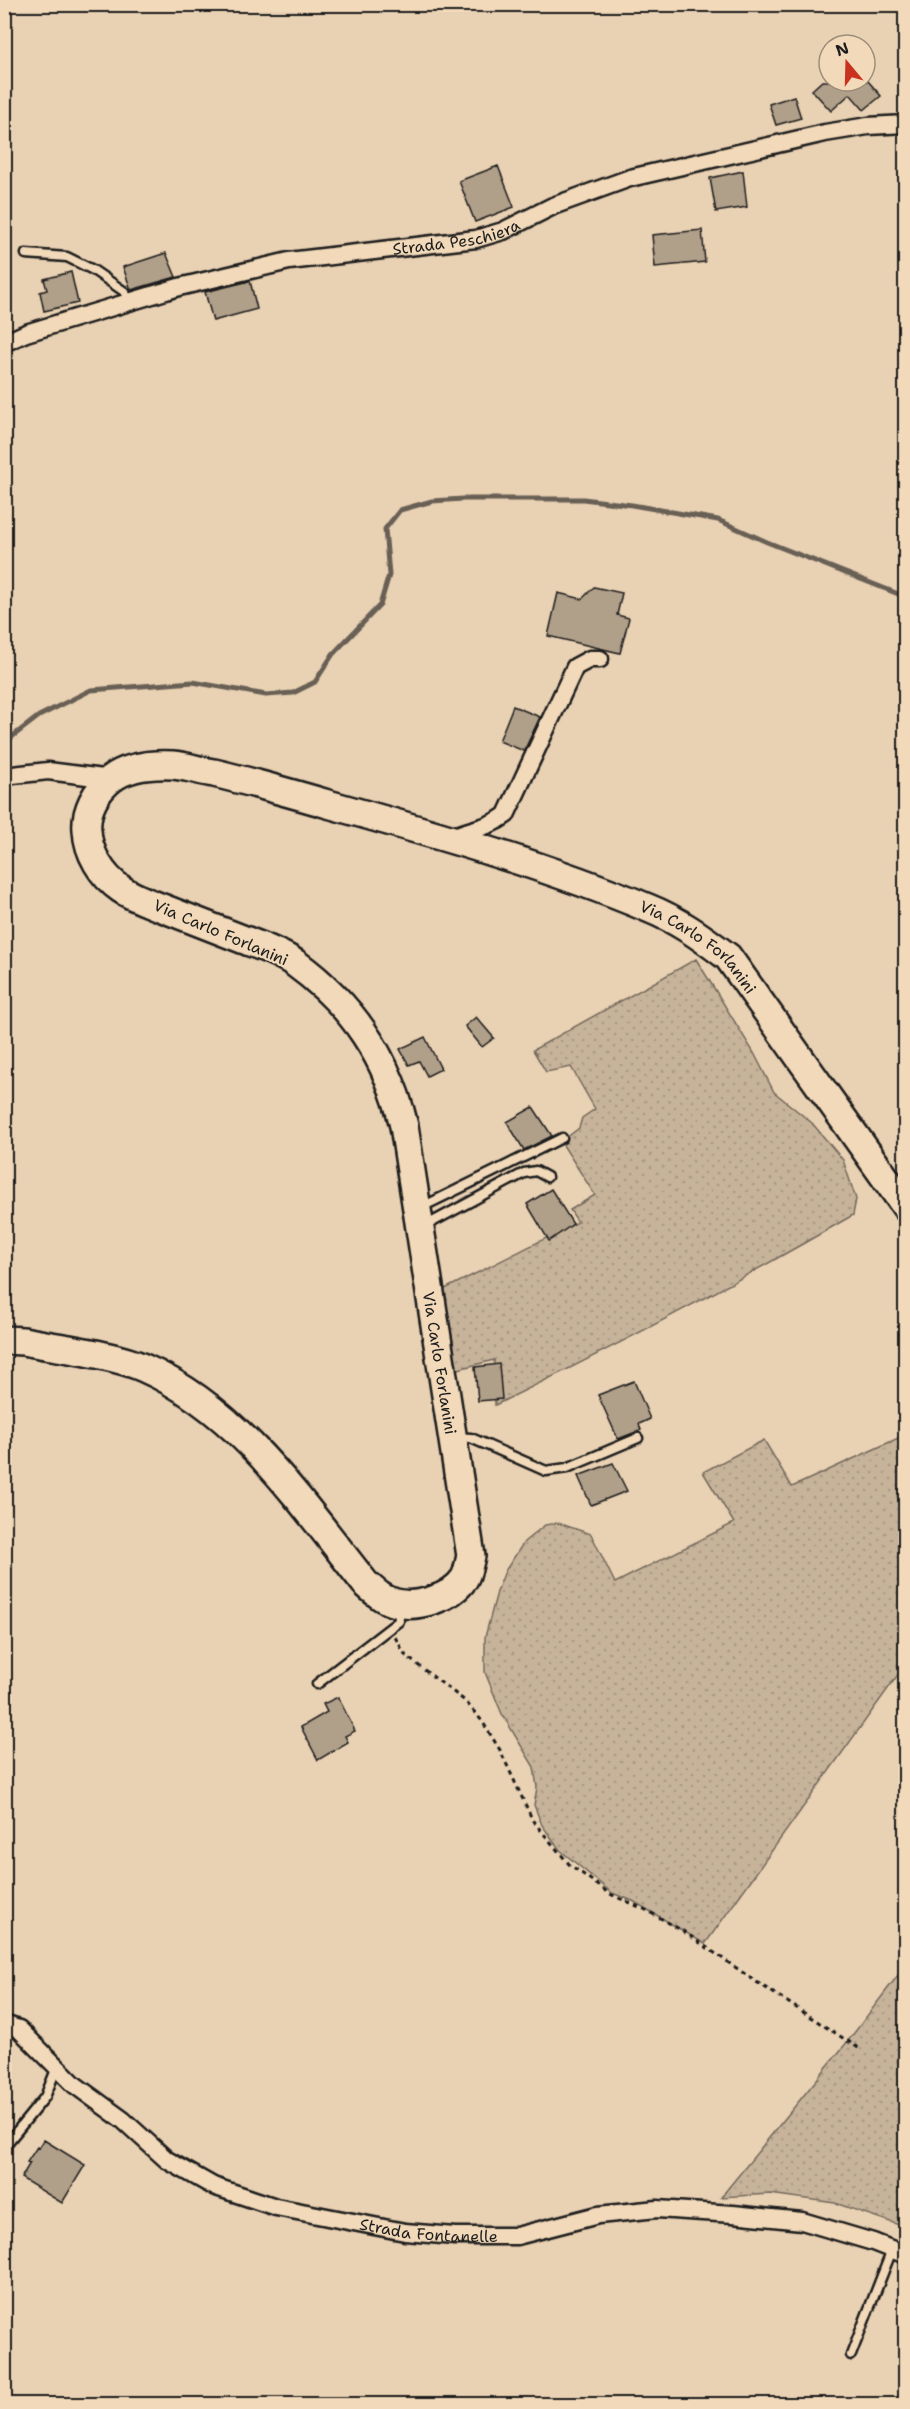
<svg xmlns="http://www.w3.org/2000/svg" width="910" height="2409" viewBox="0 0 910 2409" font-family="'Shantell Sans',sans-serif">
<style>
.grass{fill:url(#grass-dots);stroke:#72685b;stroke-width:1.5}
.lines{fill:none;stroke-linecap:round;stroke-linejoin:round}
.stream{stroke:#685f54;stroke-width:5}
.building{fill:#b09f89;stroke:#1c1c1c;stroke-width:1.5}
.service-casing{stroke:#1c1c1c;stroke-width:13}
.minor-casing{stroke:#1c1c1c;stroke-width:21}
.primary-casing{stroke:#1c1c1c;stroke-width:32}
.path{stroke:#1c1c1c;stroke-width:3;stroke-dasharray:4.5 4.5;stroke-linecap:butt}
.service{stroke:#f2d9b9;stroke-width:8}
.minor{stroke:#f2d9b9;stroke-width:16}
.primary{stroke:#f2d9b9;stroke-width:27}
.labels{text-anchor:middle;stroke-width:4.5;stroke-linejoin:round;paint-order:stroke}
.street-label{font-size:16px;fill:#1c1c1c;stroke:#f2d9b9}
</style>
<defs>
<pattern id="grass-dots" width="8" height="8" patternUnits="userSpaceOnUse" patternTransform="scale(1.5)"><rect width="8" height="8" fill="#c7b39a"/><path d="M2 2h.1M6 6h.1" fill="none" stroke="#aa9984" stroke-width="1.8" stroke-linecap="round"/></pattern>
</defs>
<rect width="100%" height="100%" fill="#e9d1b3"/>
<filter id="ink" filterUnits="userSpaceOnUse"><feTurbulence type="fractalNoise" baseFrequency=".0167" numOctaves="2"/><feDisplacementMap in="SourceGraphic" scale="12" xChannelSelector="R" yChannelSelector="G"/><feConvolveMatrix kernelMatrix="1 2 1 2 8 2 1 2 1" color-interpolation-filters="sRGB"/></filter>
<g filter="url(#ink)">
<!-- grass -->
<path class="grass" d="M696,959L754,1053L774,1092L812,1123L843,1160L856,1199L853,1215C736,1283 617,1346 495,1405L494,1360L446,1372L437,1293L578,1222L570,1210L595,1195L561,1142L579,1128L582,1118L595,1109L571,1067L546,1072L533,1050Z
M905,1435V1665L705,1944L633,1901L612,1893L560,1850L542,1825L534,1805L537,1788L534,1767L502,1714L485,1672V1637L497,1592L505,1571L524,1542L545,1525L558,1523L591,1534L615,1583L734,1523L703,1472L764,1440L792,1487Z
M905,1966V2227L835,2203L770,2194L721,2197L848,2041Z"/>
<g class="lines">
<!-- stream -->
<path class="stream" d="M4,743L39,716L91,690L193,682L266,695L293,693L315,682L333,654L380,605L389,575L385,529L400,510L432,501L463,499H583L632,505L718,520L767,542L906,597"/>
</g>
<!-- building -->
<path class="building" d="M822,81H868L881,96L864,110L850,94L831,111L812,90Z
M794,96L801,118L776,125L769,104Z
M498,166L514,207L475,222L459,181Z
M743,171L747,207L716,212L710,178Z
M702,230L705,262L655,267L652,235Z
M166,253L176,277L131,290L123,267Z
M71,272L78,303L44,311L40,292L47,290L44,279Z
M250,281L257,309L213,321L205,292Z
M594,587L622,593L617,615L629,618L620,653L548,636L558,593L582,599Z
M513,706L540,717L524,751L499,741Z
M476,1017L494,1038L482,1047L465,1026Z
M425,1037L441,1069L427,1076L419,1061L409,1065L400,1049Z
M533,1107L552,1136L524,1150L507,1122Z
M551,1189L573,1224L549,1241L527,1204Z
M499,1364L502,1399L478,1401L475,1367Z
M634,1381L650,1419L639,1424L641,1430L618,1439L598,1395Z
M613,1463L627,1491L591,1505L578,1476Z
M338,1697L355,1731L345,1736L348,1742L318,1760L301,1727L327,1712L323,1704Z
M44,2140L85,2165L62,2203L21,2178L30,2163L27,2162L37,2147L39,2148Z"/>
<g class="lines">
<!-- service casing -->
<g class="service-casing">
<path id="service" d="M26,254L67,257L93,270L125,292L128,302
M420,1208L562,1138
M423,1227L524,1173L536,1171L547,1177
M455,1437L471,1438L546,1471L567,1468L638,1438
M317,1684L399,1621L398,1607
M8,2142L45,2097L57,2067
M851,2355L892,2250"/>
</g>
<!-- minor casing -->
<g class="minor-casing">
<g id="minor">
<path id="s1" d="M4,343L26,333L179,287L289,261L476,239L503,231L553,206L630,178L825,133L868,126L906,124"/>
<path d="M4,776L48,771L111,779"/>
<path d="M450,838C469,829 489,828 506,815L575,667L590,659H600"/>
<path id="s2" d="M4,2024L19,2029L75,2085L123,2120L167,2160L213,2186L276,2207L405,2232L455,2236H517L598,2215L657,2209L733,2214L802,2221L873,2242L906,2255"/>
</g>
</g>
<!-- primary casing -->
<g class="primary-casing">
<g id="primary">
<path id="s3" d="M4,1340L23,1341C58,1348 113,1354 144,1368C240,1410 302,1504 365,1583C375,1592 383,1600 396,1603C418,1608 451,1598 464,1579C468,1573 469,1563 471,1556L404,1126C388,1058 353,1005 295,963C279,952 260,946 242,939C216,929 190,919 165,909C150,903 134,898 121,889C102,876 88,853 87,830C85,811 96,791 111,779C128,766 152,764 173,765C187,766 200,771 214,773C252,782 290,793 328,804C435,834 545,865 648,908C678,920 703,938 728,957L906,1207"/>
</g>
</g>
<!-- path -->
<path class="path" d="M395,1637L406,1656L465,1701L482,1721L500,1750L533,1821L569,1864L610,1894L646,1910L683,1931L758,1983L860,2049"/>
<!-- service -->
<use href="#service" class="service"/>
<!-- minor -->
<use href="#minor" class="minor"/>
<!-- primary -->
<use href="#primary" class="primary"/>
</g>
</g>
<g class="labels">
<!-- street labels -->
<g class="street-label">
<text dy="6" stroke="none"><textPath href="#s1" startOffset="466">Strada Peschiera</textPath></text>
<text transform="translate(221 932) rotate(23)" y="6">Via Carlo Forlanini</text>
<text dy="6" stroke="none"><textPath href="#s3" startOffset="2172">Via Carlo Forlanini</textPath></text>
<text transform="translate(440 1363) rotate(81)" y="6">Via Carlo Forlanini</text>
<text dy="6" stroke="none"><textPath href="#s2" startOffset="488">Strada Fontanelle</textPath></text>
</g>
</g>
<!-- margin -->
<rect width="910" height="2409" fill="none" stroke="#f2d9b9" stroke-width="24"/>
<rect x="12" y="12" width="886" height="2385" fill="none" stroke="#1c1c1c" stroke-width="2" filter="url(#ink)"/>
<!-- north arrow -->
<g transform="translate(847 63) rotate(341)"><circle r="28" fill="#f2d9b9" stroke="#9c8d7a" stroke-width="1.5"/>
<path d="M0-4.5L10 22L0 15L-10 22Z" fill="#c8321e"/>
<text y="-9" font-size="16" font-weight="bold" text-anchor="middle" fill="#1c1c1c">N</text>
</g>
</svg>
